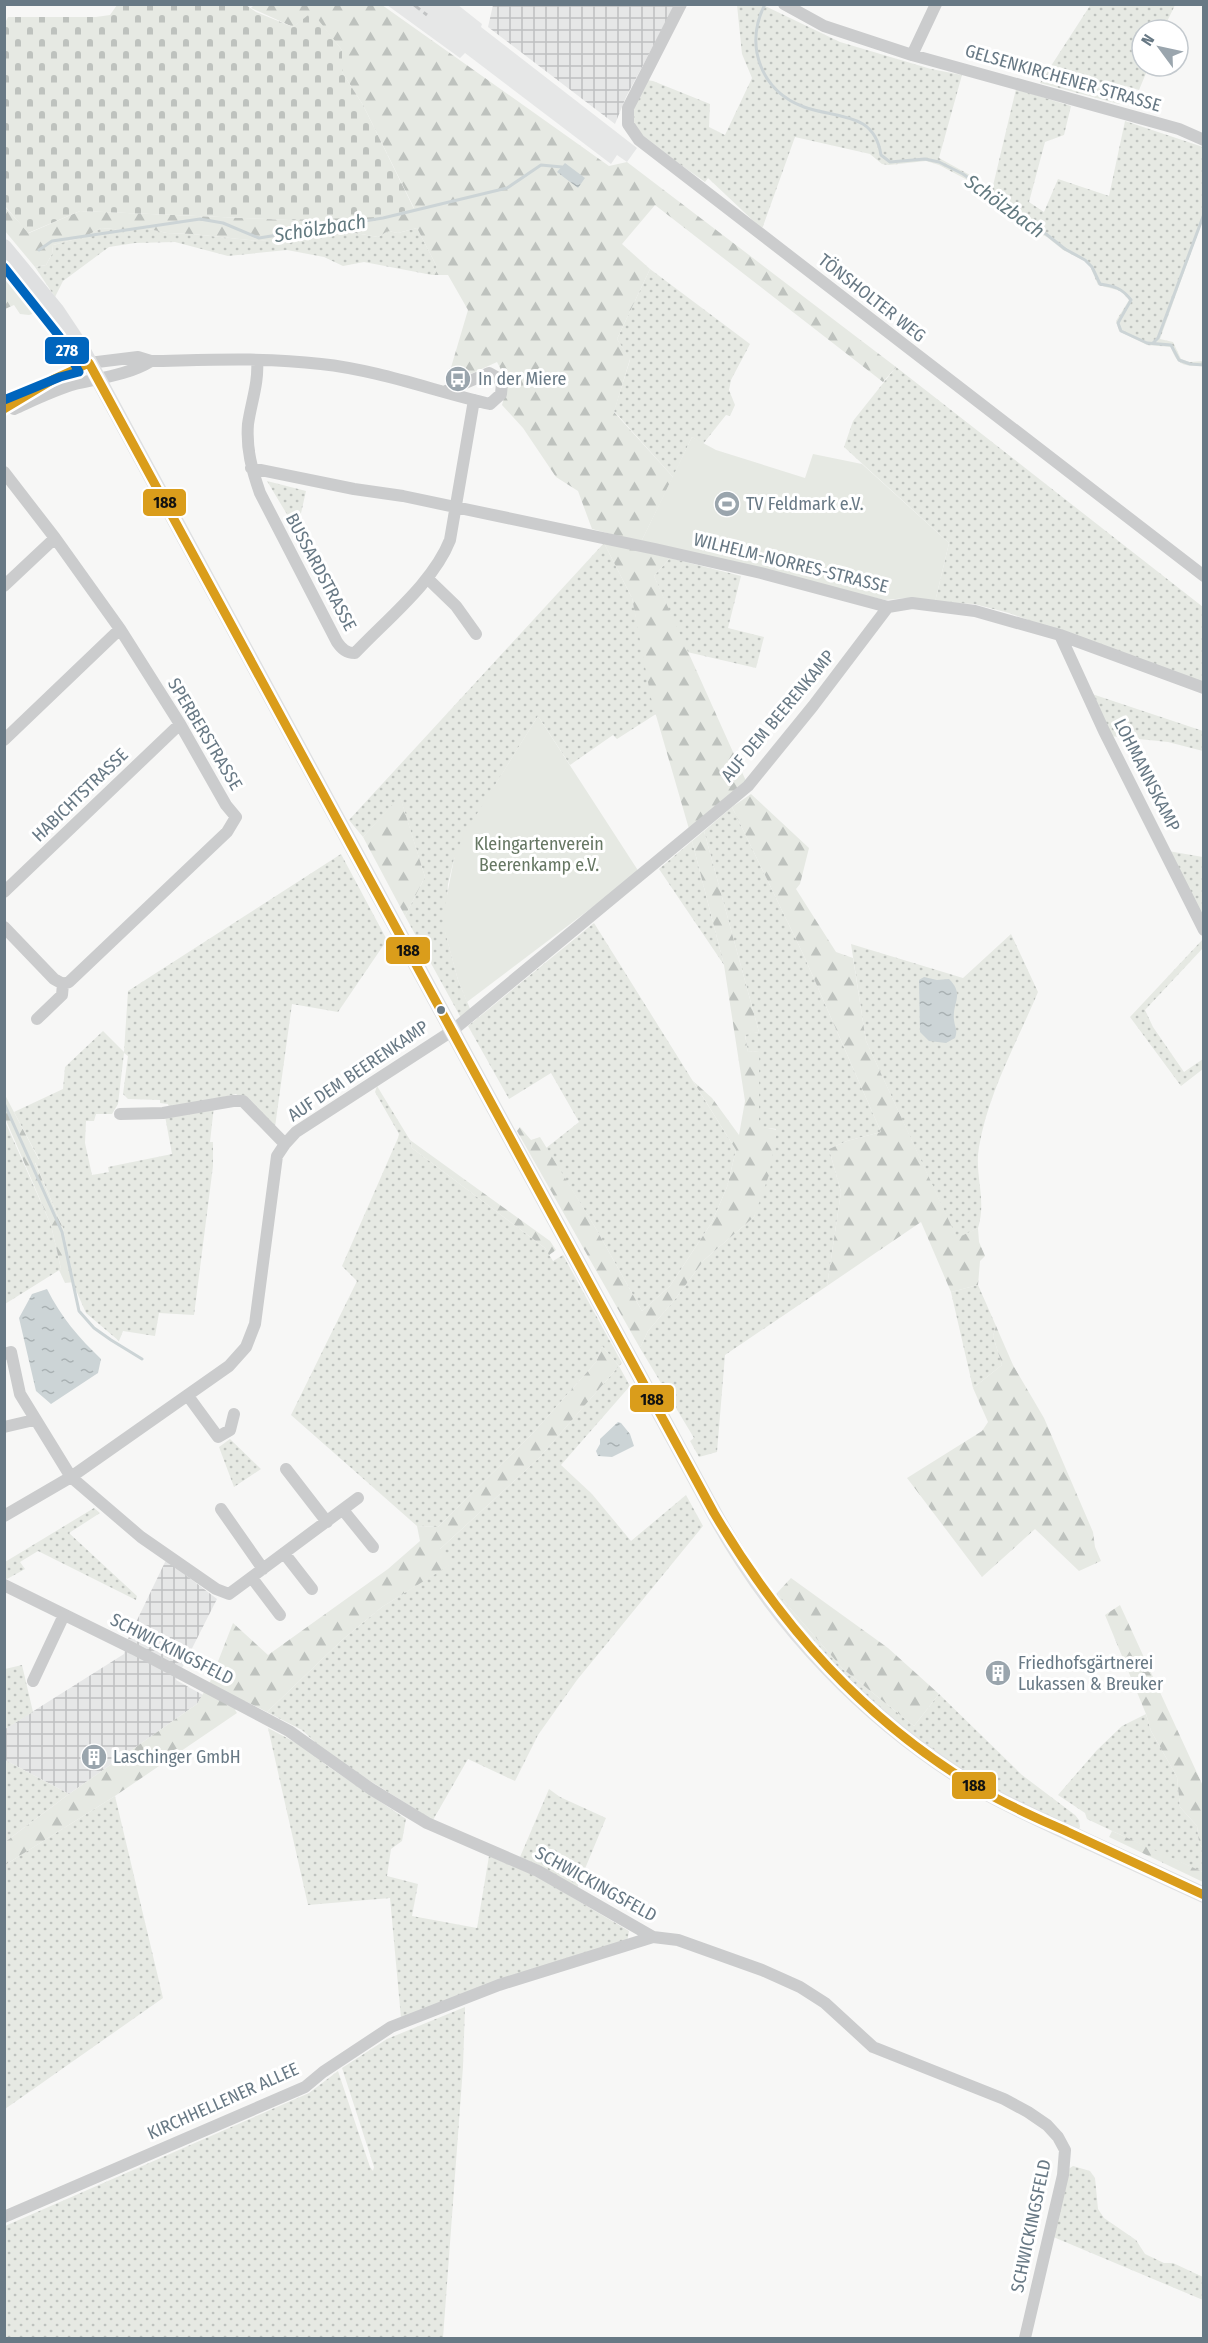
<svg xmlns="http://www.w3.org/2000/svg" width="1208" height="2343" viewBox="0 0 1208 2343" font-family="'Fira Sans Condensed',sans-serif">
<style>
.built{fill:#e6e7e7}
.industrial{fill:url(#industrial-grid)}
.grass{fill:url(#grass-dots)}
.forest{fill:url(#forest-firs)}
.cemetery{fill:url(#cemetery-stones)}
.garden{fill:#e6e9e3}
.water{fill:url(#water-ripples)}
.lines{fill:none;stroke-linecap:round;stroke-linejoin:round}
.stream{stroke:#ccd4d6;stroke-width:3}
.minor{stroke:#cbcccd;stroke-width:12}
.secondary{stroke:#dfe0e1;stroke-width:16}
.rail{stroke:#c1c3c4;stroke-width:3;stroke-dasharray:9 4.5;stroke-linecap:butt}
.bus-1-casing{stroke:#fff;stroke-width:14}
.bus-2-casing{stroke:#fff;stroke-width:14}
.bus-1{stroke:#da9d1b;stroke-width:9}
.bus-2{stroke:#0065bd;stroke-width:9}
.bus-dot{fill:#687985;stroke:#fff;stroke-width:2}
.labels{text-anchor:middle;stroke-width:6;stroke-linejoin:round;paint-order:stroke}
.street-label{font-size:18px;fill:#687985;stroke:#fff}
.poi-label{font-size:18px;fill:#687985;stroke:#fff;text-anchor:start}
.park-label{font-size:18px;fill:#667763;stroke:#fff}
.water-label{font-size:20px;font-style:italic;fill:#637a80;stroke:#fff}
.line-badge{stroke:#fff;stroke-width:2}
.badge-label{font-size:16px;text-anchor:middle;font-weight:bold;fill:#fff}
.pale-badge-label{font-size:16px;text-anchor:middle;font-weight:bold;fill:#111}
</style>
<defs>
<pattern id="industrial-grid" width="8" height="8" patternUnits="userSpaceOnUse" patternTransform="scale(1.5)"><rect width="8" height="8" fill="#e6e7e7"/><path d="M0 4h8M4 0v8" fill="none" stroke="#bec0c1"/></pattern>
<pattern id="grass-dots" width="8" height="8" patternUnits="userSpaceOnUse" patternTransform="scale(1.5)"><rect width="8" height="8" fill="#e6e9e3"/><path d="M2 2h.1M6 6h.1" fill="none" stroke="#bec2be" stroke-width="1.8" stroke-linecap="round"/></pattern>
<pattern id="forest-firs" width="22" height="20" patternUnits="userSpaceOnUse" patternTransform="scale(1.5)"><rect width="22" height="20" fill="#e6e9e3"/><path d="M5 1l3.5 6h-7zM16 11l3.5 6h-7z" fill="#bec2be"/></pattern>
<pattern id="cemetery-stones" width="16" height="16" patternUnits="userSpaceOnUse" patternTransform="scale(1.5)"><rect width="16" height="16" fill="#e6e9e3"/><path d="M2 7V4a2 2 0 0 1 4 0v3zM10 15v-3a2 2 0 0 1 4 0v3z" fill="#bec2be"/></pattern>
<pattern id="water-ripples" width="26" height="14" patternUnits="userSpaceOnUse" patternTransform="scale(1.5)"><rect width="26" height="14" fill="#ccd4d6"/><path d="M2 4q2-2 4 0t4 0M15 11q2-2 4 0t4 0" fill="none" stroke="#a9b1b3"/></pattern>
</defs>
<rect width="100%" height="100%" fill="#f7f7f6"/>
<!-- built -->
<path class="built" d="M387,5H458L482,24L481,27L637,148L627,162L617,155L611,164L465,53L460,58Z"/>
<!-- industrial -->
<path class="industrial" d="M493,5H675L626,97L615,124L488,27Z
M166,1560L217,1599L176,1680L203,1695L197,1704L69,1794L5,1760V1729L124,1654L127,1641Z"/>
<!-- grass -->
<path class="grass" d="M1091,4L1175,5L1163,30H1142V66H1149L1139,90L1126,86L1119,104L1040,83Z
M737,5H763L840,42L931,69L962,75L939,158L979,180L992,190L1016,89L1071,106L1064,135L1045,142L1029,202L1044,212L1058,179L1109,196L1125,121L1203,147V219L1160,339L1173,342L1181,359L1190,362L1203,361V366C1184,366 1177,366 1171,347L1147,345L1119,331L1116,321L1129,300L1121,291L1098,285L1090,266L1085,261L1063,250L1047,237L1024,227L1013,217L1005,205L977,185L939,165L926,161L889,165L882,164L870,154L795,137L762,229L708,178L705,182L640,136L630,116L646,80L653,81L710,104L709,127L725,135L752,78L742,54Z
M139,227L167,233L192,234L259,241L286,238L327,228L378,237L388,231L398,233L417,228L437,267L432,275L364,262L343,266L324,257L287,250L228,256L175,242L135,243L109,247L63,281L55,297L35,267L46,265L52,254L53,245L84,237L101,228L126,230Z
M650,269L750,344L731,380L729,390L735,405L730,416L726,415L703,444L692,437L673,477L614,411L630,360L617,339Z
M896,367L1203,607V684L1009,613L974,604L935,602L949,543L844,447L853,421Z
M267,481L306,491L297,531Z
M604,543L632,598L656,714L617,739L613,735L570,765L538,716L497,782L454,859L448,884L445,931L458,980L471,1011L461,1018L405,916L425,877L400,797L363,837L349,820Z
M670,558L741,576L728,628L764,637L756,668L687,652L654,576Z
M1092,694L1203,731V751L1168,742L1110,736Z
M732,807L804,956L881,1132L847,1141L829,1149L841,1192L827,1286L725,1355L717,1452L699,1457L690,1441L694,1438L640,1348L648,1331L676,1298L704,1260L754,1217L776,1129L759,1127V1051L748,1052L745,1034L759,1032L704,831Z
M692,841L724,965L659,869Z
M1168,851L1203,857V924Z
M341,854L387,940L338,1012L292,1004L275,1127L252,1105L236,1094L170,1110L168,1104L160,1103V1100L128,1099L123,1094L128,1056L124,1053L118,1104L112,1114H96L94,1121H86L85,1143L92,1175L109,1172L108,1167L172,1154L165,1116L214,1106L210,1142H213V1166L194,1315L159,1313L155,1336L123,1331L119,1341L86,1313L75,1288L63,1228L35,1162L39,1159L14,1112L63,1089L65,1067L103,1031L124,1052L128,991Z
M594,923L736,1150L727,1187L712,1222L670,1286L642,1311L595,1227L546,1148L579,1122L551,1073L509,1099L468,1026Z
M1011,934L1038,992C1017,1042 988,1093 979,1147C974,1174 987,1199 978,1228L957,1239L866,1041L851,944L963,978Z
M1203,939V948L1145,1010L1153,1027L1184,1072L1203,1059V1069L1181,1086L1130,1017Z
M377,1086L410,1140L412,1148L545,1248L553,1261L563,1255L622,1363L619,1366L630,1386L561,1465L592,1494L631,1541L686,1495L703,1526L577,1680L538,1735L515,1781L468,1759L433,1820L330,1756L302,1730L267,1712L342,1640L382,1607L452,1563L439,1550L539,1458L619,1366L602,1346L596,1362L533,1433L438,1527L417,1526L291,1415L357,1281L342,1266L398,1138L399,1134L375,1092Z
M4,1119L51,1225L61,1269L5,1304Z
M978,1285L996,1326L993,1336L1002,1365L973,1388L951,1292Z
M230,1439L261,1469L234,1487L219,1447Z
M94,1508L100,1513L69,1533L137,1596L136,1600L38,1551L20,1562L25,1569L7,1579L5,1578V1562Z
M777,1593L843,1669L914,1726L939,1694L1022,1775L1075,1815L1079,1820L1080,1827L1079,1829L1012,1799L961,1769L904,1729L845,1676L776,1597Z
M22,1665L33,1712L5,1729V1669Z
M1146,1714L1151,1731L1177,1777L1180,1807L1197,1826L1199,1843L1203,1849V1872L1159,1853L1087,1819L1085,1813L1058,1795L1097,1750L1122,1726Z
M268,1728L306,1748L326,1765L406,1819L402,1841L391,1849L387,1876L418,1884L412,1916L477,1928L489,1856L536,1876L629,1931L627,1942L401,2018L390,1898L308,1905Z
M5,1760L69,1794L5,1842Z
M549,1789L560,1797L606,1818L577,1888L541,1866L520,1857Z
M115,1796L163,1998L5,2109V1865Z
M465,2007L463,2067L443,2338H5V2226L309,2093L338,2071L370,2167L373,2171L374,2167L342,2068L387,2039Z
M1073,2166L1090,2171L1095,2178L1098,2209L1104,2218L1136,2240L1145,2254L1164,2263H1173L1203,2277V2300L1051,2236L1067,2170Z"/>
<!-- forest -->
<path class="forest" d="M255,4L382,5L609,166L627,162L896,367L883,382L655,205L622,244L650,269L617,339L630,359L614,412L673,477L641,542L592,529L578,491L556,477L523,428L502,405L508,383L497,362L453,382L447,381L468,310L448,275H432L437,267L417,228L398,233L388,231L378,237L327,228L318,236L259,241L192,234L167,233L139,227L126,230L101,228L84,237L53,245L52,254L46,265L35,267L5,231L4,206L29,233L80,211L289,220L414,208L363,105L342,72V50L312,13L293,27L251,8Z
M5,262L25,287L38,312L29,315L20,314L14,305L5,309Z
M604,543L670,558L654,576L746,781L689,829L651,698L632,598Z
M751,794L809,848L800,884L796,889L836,952L853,958L866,1041L957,1238L978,1228L979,1242L985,1256L980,1261L978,1285L951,1292L921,1222L827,1286L841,1192L829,1149L847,1141L881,1132L804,956L732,807Z
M400,796L425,877L405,916L363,837Z
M704,831L759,1032L745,1035L748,1052L759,1051V1126L777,1130L769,1175L754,1217L704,1260L676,1298L648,1331L640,1348L517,1131L520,1127L531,1140L540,1137L595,1227L642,1311L670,1286L712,1222L727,1187L736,1150L693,1081L712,1098L739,1135L745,1101L724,965L692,841Z
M4,1093L39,1160L35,1163L63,1228L74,1282L65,1283L59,1270L61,1269L51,1225L5,1118Z
M410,1140L550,1241L556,1250L549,1255L545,1248L412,1148Z
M996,1326L1013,1365L1044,1418L1093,1532L1095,1547L1101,1561L1079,1571L1035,1529L982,1577L907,1478L982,1431L988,1422L973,1388L1002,1365L993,1336Z
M602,1346L619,1366L539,1458L440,1549L453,1563L382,1607L342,1640L267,1712L245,1701L235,1710L237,1713L115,1796L5,1865V1842L69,1794L197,1704L210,1682L233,1623L268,1655L388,1569L420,1541L417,1526L438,1527L533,1433L596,1362Z
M791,1578L888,1648L939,1694L914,1726L843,1669L777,1593Z
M1120,1605L1203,1786V1849L1199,1843L1197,1826L1180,1807L1177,1777L1151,1731L1146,1714L1105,1615Z
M1112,1831L1203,1872V1882L1109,1837Z"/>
<!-- cemetery -->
<path class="cemetery" d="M246,5L256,12L293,27L312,12L342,50V72L363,105L414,209L380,217L289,220L80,211L28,233L5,206L4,25L8,17H96L110,15L117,5Z"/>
<!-- garden -->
<path class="garden" d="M692,437L716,450L805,478L813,454L862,464L949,543L935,602L906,598L885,600L641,542Z
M538,716L639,872L467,1002L458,980L445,932V906L454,859L463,836Z"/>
<!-- water -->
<path class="water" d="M565,163L585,178L578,188L557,172Z
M924,977L937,980L949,979C965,995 952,1002 954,1020C955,1028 958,1030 955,1038L946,1043L929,1041L920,1032L919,980Z
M47,1289C61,1317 79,1338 101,1359L98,1373L51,1404L36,1391L19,1318L32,1294Z
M618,1422L621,1423L630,1434L634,1446L612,1457L598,1456L596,1451L600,1444V1439Z"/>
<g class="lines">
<!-- stream -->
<path class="stream" d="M765,4C744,46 761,91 804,107C823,114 846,114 863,124C874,131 879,142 881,155L890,162L925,159L939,162L963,174L1006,204L1015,216L1025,224L1046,234L1065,249L1085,260L1092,267L1100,284C1114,286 1122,288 1131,300L1118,323L1121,331L1147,343L1171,345L1179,360L1190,364L1204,365
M39,250L52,241L200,219L223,223L259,238L383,218L507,188L541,165L562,167
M1153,343L1158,338L1204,214
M4,1103L62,1232L79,1311L94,1328L111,1340L142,1359"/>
<!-- minor -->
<path class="minor" d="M681,4L628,108V124L639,140L1204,576
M784,4L824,26L912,55L1179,129L1204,140
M912,55L936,4
M257,360C259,382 251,403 248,424C246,449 252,470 260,493L337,642C342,649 346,653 355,653C387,619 433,583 450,540L474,400
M4,409L54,379L89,363L138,357L151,361C208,360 264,357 321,364C378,370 434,391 490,404L501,394L502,383L498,378L489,373L446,391
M14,409C34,400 54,390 75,384C100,378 128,375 151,361
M251,468L354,489L403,496L655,549L761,573L888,607L912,603L975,611L1060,635L1204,688
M4,472L55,538L120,629L180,724L226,805L236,817L227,832L69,982L63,984L54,979L4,927
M427,578L456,606L476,634
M4,586L55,538
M1060,635L1104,731L1204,930
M4,740L120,629
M4,892L180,724
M37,1019L62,995L63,984
M120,1114L163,1113L233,1101H243L285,1144
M4,1354L11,1352L20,1394L71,1477L141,1537L216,1589L229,1594L358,1498
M188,1396L218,1437L230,1430L234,1414
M4,1427L34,1420
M286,1469L327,1522
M221,1509L263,1569
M343,1510L373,1547
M4,1516L71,1477L229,1366L246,1347L255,1324L277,1156L285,1144L296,1132L452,1031L748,786L813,706L888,607
M284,1553L312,1589
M252,1578L280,1615
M4,1585L134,1649L289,1731L371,1789L427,1823L538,1871L653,1937L678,1940L762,1970L800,1987L825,2003L873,2047L1004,2099L1028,2112L1047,2125L1058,2137L1065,2150L1063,2175L1025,2338
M33,1681L64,1615
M4,2217L305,2087L323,2072L391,2027L499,1985L653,1937"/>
<!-- secondary -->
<path class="secondary" d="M4,247L56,310L82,349L714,1513C777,1627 867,1721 978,1788C1011,1807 1046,1822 1080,1838C1121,1857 1162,1876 1204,1895"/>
<!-- rail -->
<path class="rail" d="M413,4L427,15"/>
<!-- bus-1 casing -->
<g class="bus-1-casing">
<path id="bus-1" d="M4,409L54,379L89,363L714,1513C781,1626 864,1720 978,1788C1006,1805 1037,1818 1068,1832C1113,1853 1158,1874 1204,1895"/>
</g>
<!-- bus-2 casing -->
<g class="bus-2-casing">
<path id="bus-2" d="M4,267L59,336L79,372L60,377L4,400"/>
</g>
<!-- bus-1 -->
<use href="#bus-1" class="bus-1"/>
<!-- bus-2 -->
<use href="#bus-2" class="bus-2"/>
</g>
<!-- icons -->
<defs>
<g id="bus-disc" transform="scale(1.35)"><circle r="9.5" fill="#9aa5ad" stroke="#fff"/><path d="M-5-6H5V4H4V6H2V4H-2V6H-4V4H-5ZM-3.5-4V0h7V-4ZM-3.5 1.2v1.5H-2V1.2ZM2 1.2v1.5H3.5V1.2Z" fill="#fff"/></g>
<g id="stadium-disc" transform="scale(1.35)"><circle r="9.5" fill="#9aa5ad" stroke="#fff"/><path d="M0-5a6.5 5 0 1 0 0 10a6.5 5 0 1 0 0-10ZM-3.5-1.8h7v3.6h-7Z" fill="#fff"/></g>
<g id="building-disc" transform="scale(1.35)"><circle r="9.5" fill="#9aa5ad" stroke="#fff"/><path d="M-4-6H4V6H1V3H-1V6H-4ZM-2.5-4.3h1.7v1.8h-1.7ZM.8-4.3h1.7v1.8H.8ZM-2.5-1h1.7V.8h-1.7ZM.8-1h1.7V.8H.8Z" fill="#fff"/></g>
</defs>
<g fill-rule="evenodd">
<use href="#bus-disc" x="458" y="379"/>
<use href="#stadium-disc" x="727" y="504"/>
<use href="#building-disc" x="998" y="1673"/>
<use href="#building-disc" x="94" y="1757"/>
</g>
<!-- markers -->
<circle class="bus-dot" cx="441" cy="1010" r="5"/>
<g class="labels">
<!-- street labels -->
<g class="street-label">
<text transform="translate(1063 78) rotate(16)" y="6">GELSENKIRCHENER STRASSE</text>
<text transform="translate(872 298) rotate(38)" y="6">TÖNSHOLTER WEG</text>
<text transform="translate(791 563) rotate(14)" y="6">WILHELM-NORRES-STRASSE</text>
<text transform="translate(321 572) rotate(62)" y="6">BUSSARDSTRASSE</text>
<text transform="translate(778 716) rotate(-50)" y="6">AUF DEM BEERENKAMP</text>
<text transform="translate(205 734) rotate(59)" y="6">SPERBERSTRASSE</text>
<text transform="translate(1147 775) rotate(63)" y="6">LOHMANNSKAMP</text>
<text transform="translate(80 795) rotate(-44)" y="6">HABICHTSTRASSE</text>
<text transform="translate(358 1071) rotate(-34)" y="6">AUF DEM BEERENKAMP</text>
<text transform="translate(172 1649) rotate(27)" y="6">SCHWICKINGSFELD</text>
<text transform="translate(596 1884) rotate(29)" y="6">SCHWICKINGSFELD</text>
<text transform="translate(223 2101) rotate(-24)" y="6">KIRCHHELLENER ALLEE</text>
<text transform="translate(1031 2226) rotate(-78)" y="6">SCHWICKINGSFELD</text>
</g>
<!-- poi labels -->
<g class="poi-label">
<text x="478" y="385">In der Miere</text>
<text x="746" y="510">TV Feldmark e.V.</text>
<text x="1018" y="1669">Friedhofsgärtnerei<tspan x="1018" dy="21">Lukassen &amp; Breuker</tspan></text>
<text x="113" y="1763">Laschinger GmbH</text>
</g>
<!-- park labels -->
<g class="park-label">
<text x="539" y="850">Kleingartenverein<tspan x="539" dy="21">Beerenkamp e.V.</tspan></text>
</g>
<!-- water labels -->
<g class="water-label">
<text transform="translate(1005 206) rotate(36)" y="7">Schölzbach</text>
<text transform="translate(320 228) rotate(-9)" y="7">Schölzbach</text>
</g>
</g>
<g class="line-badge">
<rect x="44" y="336" width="46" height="29" rx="6" fill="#0065bd"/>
<rect x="142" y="488" width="45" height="29" rx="6" fill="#da9d1b"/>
<rect x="385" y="936" width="46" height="29" rx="6" fill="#da9d1b"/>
<rect x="629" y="1384" width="46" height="29" rx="6" fill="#da9d1b"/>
<rect x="951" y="1771" width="46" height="29" rx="6" fill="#da9d1b"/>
</g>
<g class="badge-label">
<text x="67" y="356">278</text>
</g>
<g class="pale-badge-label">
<text x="165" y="508">188</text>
<text x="408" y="956">188</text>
<text x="652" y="1405">188</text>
<text x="974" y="1791">188</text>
</g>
<!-- border -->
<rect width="1208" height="2343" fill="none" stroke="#687985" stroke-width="12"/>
<!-- north arrow -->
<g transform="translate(1160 48) rotate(303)"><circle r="28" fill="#ffffff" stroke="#c3c9ce" stroke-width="1.5"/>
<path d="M0-4.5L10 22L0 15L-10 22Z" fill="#9aa5ad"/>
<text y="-9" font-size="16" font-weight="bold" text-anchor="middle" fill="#687985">N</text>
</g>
</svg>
